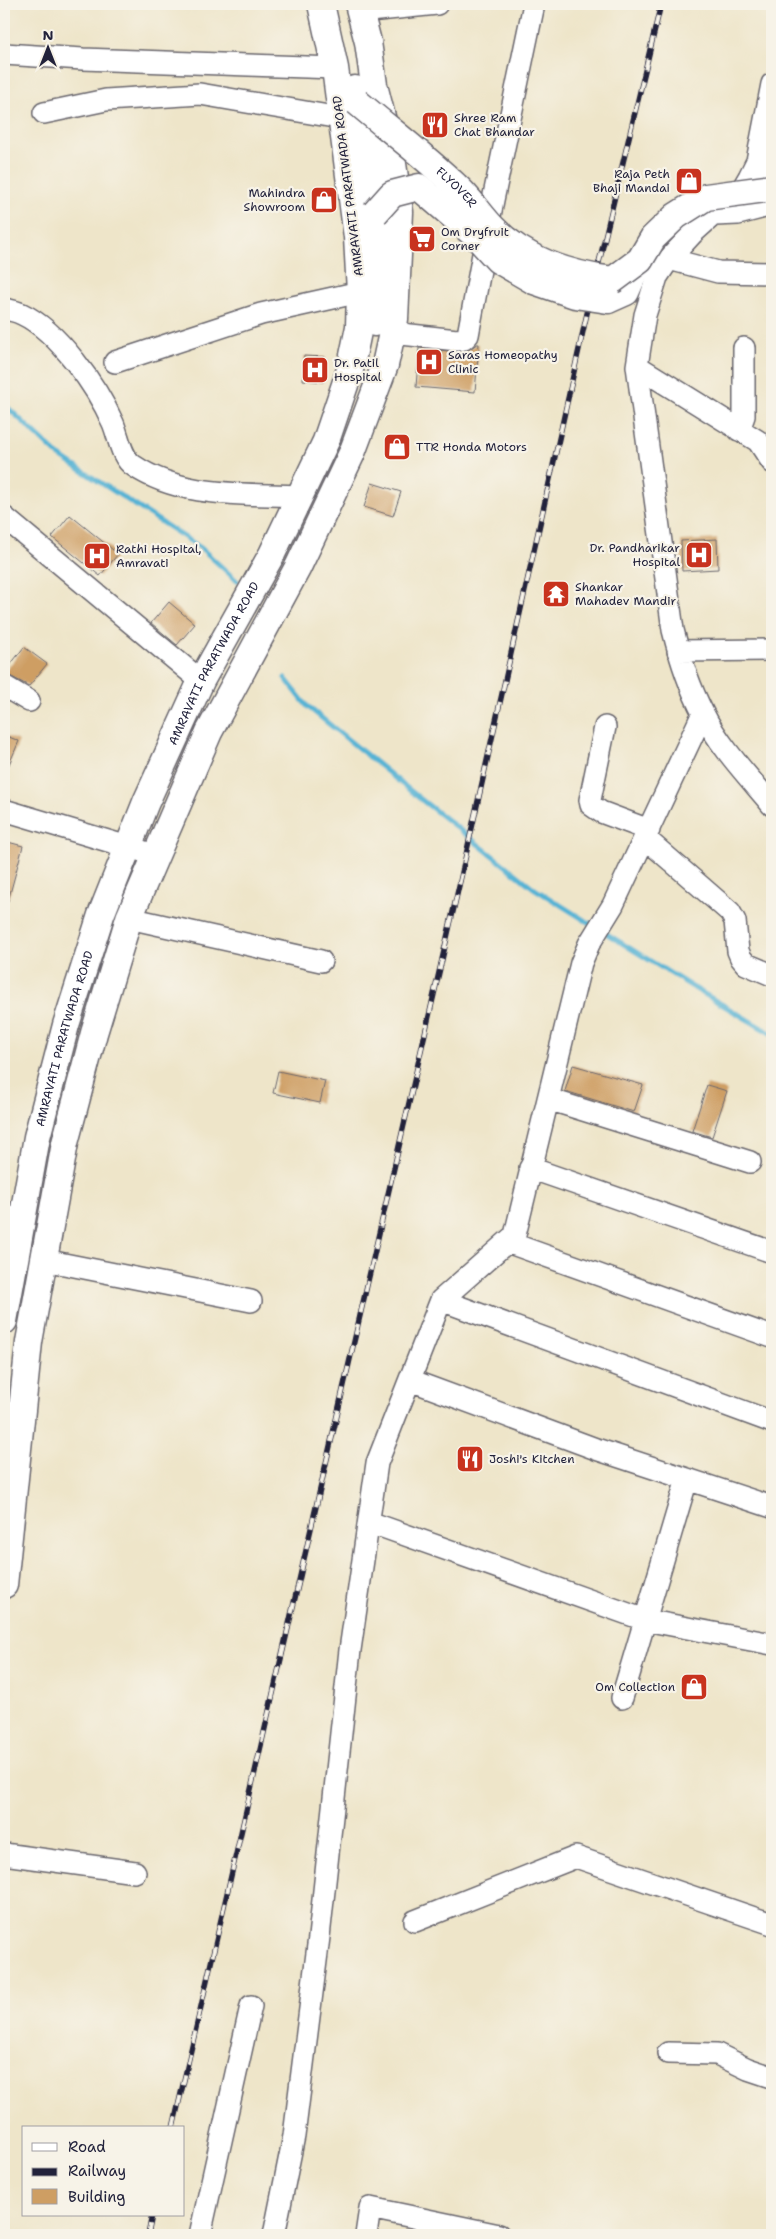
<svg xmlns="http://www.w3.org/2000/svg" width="776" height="2239" viewBox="0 0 776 2239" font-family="'Shantell Sans',sans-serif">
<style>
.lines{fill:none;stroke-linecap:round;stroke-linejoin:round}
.stream{stroke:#56b3d4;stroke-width:5}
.building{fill:#ce9e63}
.minor-casing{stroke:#69666d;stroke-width:24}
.major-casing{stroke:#69666d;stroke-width:29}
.minor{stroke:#fff;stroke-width:21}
.major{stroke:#fff;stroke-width:26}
.rail-casing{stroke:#22223b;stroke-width:5.5}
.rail{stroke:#f7f3e8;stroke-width:4;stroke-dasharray:11;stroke-linecap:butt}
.major-bridge-casing{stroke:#69666d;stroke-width:29;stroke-linecap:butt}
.major-bridge{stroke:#fff;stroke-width:26}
.labels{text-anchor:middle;stroke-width:4.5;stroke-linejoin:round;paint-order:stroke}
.poi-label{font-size:12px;fill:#22223b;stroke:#f7f3e8;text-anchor:start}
.street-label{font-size:12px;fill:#22223b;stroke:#f7f3e8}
</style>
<rect width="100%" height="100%" fill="#f7f3e8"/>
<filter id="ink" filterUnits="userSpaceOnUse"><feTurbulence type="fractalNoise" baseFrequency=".02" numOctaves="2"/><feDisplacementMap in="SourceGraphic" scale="10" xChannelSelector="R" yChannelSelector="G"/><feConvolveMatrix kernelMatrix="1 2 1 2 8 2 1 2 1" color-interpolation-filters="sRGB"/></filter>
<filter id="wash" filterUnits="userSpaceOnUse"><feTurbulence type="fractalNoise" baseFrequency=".0096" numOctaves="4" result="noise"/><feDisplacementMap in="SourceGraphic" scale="20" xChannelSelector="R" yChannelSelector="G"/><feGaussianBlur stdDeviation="1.12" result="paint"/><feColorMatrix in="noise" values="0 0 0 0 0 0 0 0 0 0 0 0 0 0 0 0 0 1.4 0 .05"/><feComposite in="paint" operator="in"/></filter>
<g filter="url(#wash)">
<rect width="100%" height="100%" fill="#eee5c9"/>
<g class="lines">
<!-- stream -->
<path class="stream" d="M4,404L58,455L201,548L237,581
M285,678L307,706L418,797L535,889L594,926
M604,932L694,988L772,1034"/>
</g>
<g id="blocks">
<!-- building -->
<path class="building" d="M477,344H479L475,392L416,387L419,348L459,352L466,351Z
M304,356L325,357L323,382L303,380Z
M372,483L401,492L393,516L364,507Z
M70,515L118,554L100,576L52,537Z
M717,539L718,569L682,571L681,541Z
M169,602L195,624L177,645L151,623Z
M24,647L47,664L29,686L4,673Z
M4,735L19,741L4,776Z
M4,841L23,846L8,901L4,900Z
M573,1065L643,1085L634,1112L565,1091Z
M278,1071L325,1081L320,1103L273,1093Z
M707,1085L727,1091L712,1137L692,1131Z"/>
</g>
</g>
<g filter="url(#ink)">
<use href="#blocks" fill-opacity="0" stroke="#69666d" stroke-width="1"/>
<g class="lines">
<!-- minor casing -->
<g class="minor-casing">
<path id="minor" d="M359,12L437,4
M4,54L83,59L335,68
M772,84L757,161L749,177L742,189L693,233L669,259L657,277L645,315L637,366L673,630C680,658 690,688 703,713C720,747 748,776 772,805
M44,113L106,100L200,94L340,118
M749,177L772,174
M715,215L738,214L772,205
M669,259L718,272L772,273
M4,309C10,310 16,311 22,314C58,331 97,387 113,423C119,437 121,458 134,466C181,498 245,493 299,496
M392,333L457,340L464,339L468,335L493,200L534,4
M115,362L261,314L360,292
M637,366L758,441L772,462
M739,430L744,416V348
M4,517L201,681
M678,651L772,650
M4,686L29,701
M605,727L590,800L591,805L601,812L649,830
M4,810L155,855
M645,838L730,912L735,921L738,951L741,958L746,964L772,975
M129,918L321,961
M548,1099L750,1162
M530,1168L772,1252
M507,1242L772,1337
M44,1260L251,1301
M441,1300L772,1422
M410,1380L596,1449L772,1507
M369,1522L645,1620L772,1644
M622,1698L687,1479
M4,1854L135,1872
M415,1921L576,1857L772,1924
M668,2053L717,2054L748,2069L772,2077
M200,2235L251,2006
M274,2235L294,2136L319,1937L350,1650L377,1463L441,1300L515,1235L581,963L589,944L613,905L703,713
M366,2235L370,2208L499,2235"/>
</g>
<!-- major casing -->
<g class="major-casing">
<g id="major">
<path d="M355,89L372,168L379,282L375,323"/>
<path d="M608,300L626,292L640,260"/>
<path id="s1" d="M4,1321L37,1137L66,1025L101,915L146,802L201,681L272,554L326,441L350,370L359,327L360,292L357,237L335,68L321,4"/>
<path d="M4,1585L29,1342L65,1143L94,1033L129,918L209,732L298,567L352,453L385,365L395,319L400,212L392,157L374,85L368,42L358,4"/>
</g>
</g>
<!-- minor -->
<use href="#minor" class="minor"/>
<!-- major -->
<use href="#major" class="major"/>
<!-- rail casing -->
<g class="rail-casing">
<path id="rail" d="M173,2128L461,877L590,300L661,4
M148,2235L152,2215"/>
</g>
<!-- rail -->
<use href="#rail" class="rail"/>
<!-- major-bridge casing -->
<g class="major-bridge-casing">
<g id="major-bridge">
<path id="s2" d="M357,102C390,130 424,156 456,186C470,198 480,215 493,228C524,260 570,275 613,280L640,260L653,238L676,216L706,197L772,188"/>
<path d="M375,213L392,194L419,187L477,237L498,260L534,281L575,295L608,300"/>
</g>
</g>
<!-- major-bridge -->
<use href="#major-bridge" class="major-bridge"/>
</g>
</g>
<!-- icons -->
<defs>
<g id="restaurant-square" transform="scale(1.4375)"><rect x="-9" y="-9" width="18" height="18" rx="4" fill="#c8321e" stroke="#f7f3e8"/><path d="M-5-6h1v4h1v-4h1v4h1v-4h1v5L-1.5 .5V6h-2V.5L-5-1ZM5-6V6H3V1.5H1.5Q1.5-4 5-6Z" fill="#fff"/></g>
<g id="shop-square" transform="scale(1.4375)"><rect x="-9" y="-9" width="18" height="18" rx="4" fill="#c8321e" stroke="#f7f3e8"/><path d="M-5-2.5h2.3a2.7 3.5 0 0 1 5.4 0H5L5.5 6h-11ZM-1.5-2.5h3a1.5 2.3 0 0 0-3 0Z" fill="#fff"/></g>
<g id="supermarket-square" transform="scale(1.4375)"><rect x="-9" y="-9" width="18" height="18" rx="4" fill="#c8321e" stroke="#f7f3e8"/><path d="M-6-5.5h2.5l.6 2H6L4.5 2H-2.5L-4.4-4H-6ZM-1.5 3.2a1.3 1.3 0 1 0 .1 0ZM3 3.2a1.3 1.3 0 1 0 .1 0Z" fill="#fff"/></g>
<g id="hospital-square" transform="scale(1.4375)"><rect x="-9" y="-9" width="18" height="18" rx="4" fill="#c8321e" stroke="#f7f3e8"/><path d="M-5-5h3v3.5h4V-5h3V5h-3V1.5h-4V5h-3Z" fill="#fff"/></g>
<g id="temple-square" transform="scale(1.4375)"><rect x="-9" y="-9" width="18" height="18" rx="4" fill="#c8321e" stroke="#f7f3e8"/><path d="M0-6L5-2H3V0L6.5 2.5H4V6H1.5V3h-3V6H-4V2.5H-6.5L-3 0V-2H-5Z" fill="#fff"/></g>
</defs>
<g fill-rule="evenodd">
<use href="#restaurant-square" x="435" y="125"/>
<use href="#shop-square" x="689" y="181"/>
<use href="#shop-square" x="324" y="200"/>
<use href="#supermarket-square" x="422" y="239"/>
<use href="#hospital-square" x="429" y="362"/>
<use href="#hospital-square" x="315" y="370"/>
<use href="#shop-square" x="397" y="447"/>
<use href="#hospital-square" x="699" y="555"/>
<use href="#hospital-square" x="97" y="556"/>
<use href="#temple-square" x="556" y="594"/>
<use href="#restaurant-square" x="470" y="1459"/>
<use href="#shop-square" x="694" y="1687"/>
</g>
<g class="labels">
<!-- poi labels -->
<g class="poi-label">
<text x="454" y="122">Shree Ram<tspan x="454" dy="14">Chat Bhandar</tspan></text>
<text x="670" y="178" text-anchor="end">Raja Peth<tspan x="670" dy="14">Bhaji Mandai</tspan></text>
<text x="305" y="197" text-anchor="end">Mahindra<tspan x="305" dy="14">Showroom</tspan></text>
<text x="441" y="236">Om Dryfruit<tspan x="441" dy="14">Corner</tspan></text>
<text x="448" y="359">Saras Homeopathy<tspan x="448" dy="14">Clinic</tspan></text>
<text x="334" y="367">Dr. Patil<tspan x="334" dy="14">Hospital</tspan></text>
<text x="416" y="451">TTR Honda Motors</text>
<text x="680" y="552" text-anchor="end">Dr. Pandharikar<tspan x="680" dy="14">Hospital</tspan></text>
<text x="116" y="553">Rathi Hospital,<tspan x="116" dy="14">Amravati</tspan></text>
<text x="575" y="591">Shankar<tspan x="575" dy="14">Mahadev Mandir</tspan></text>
<text x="489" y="1463">Joshi's Kitchen</text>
<text x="675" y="1691" text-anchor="end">Om Collection</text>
</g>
<!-- street labels -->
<g class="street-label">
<text transform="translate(348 186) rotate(-97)" y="4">AMRAVATI PARATWADA ROAD</text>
<text dy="4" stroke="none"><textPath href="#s2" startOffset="131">FLYOVER</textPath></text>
<text dy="4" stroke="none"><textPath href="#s1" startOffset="694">AMRAVATI PARATWADA ROAD</textPath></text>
<text dy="4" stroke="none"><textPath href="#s1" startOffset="289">AMRAVATI PARATWADA ROAD</textPath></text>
</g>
</g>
<!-- margin -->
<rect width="776" height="2239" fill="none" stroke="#f7f3e8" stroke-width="20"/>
<!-- legend -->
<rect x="22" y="2126" width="162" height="90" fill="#f7f3e8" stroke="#a29fa3"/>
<rect x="32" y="2143" width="25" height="8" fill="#ffffff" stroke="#a29fa3"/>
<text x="68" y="2152" font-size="15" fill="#22223b">Road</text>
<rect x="32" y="2168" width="25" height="8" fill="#22223b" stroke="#a29fa3"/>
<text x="68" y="2176" font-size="15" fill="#22223b">Railway</text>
<rect x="32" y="2189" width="25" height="15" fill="#ce9e63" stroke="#a29fa3"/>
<text x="68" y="2202" font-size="15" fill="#22223b">Building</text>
<!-- north arrow -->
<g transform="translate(48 48)" stroke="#f7f3e8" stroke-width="4" paint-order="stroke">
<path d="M0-4L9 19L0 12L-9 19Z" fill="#22223b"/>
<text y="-8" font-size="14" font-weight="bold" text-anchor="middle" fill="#22223b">N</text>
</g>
</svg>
